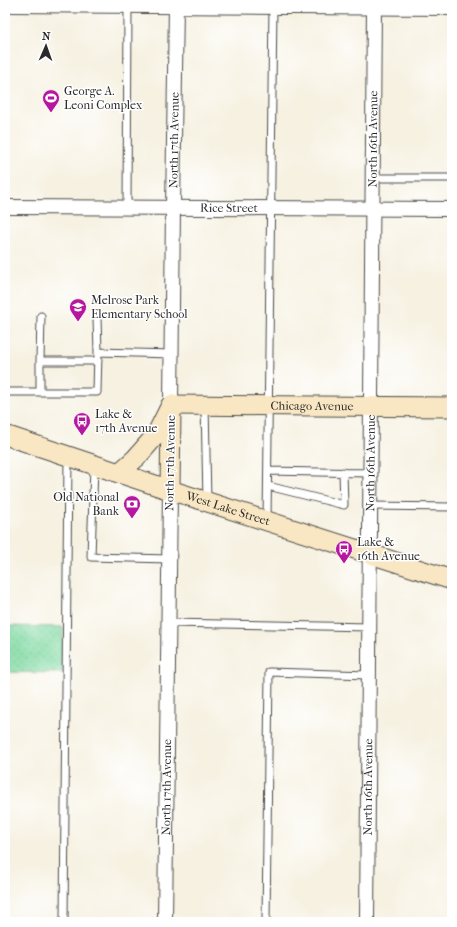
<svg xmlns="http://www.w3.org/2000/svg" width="457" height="927" viewBox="0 0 457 927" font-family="'IM FELL French Canon',serif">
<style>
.park{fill:url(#park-dots);stroke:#548266}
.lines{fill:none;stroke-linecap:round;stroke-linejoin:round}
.service-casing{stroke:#494946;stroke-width:9}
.minor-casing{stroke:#494946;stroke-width:16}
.secondary-casing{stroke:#494946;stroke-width:21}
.service{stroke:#fff;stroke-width:7}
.minor{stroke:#fff;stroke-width:14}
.secondary{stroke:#f9e7c3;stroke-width:19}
.labels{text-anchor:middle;stroke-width:3;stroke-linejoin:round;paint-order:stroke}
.poi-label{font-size:12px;fill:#2b2b2b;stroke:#fff;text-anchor:start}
.street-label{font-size:12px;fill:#2b2b2b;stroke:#fff}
</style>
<defs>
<pattern id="park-dots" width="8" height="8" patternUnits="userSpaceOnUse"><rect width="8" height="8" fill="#7ed9a0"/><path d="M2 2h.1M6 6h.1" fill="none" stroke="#6dba8a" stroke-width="1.8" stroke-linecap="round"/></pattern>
</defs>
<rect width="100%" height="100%" fill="#fff"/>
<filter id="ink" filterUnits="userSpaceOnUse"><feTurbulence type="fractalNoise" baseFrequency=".025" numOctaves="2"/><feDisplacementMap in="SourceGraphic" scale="8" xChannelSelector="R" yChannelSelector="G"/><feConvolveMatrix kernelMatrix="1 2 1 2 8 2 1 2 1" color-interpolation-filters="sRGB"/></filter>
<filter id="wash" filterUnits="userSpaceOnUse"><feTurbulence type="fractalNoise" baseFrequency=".012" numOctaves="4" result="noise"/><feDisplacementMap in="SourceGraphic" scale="16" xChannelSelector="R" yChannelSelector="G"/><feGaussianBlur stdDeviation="0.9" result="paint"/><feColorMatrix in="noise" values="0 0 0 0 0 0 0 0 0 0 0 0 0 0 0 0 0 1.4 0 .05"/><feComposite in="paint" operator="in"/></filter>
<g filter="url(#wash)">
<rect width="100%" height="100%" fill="#f6f1e1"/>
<!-- park -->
<path class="park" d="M5,626L63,627L62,673L5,672Z"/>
</g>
<g filter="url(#ink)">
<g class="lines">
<!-- service casing -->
<g class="service-casing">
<path id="service" d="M373,178H452
M127,207L128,6
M97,318L98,352
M40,361L41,316
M5,392H97L98,352L172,354
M40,392V361H98
M205,405L207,501
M94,466L91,557L169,559
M268,471L370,473
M268,486L344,505L343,472
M370,506L452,507
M267,521L273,5
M169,623L369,627
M64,922L68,456
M266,922L269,672L369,675"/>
</g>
<!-- minor casing -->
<g class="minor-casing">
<g id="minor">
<path d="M5,5L452,8"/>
<path id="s1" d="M5,207L452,209"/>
<path id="s2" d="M171,405L173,208L176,5"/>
<path id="s3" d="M165,922L170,490"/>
<path id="s4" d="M367,922L374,5"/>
</g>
</g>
<!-- secondary casing -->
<g class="secondary-casing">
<g id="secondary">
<path id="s5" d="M171,405L452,407"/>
<path id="s6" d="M5,435L170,490L452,580"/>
<path d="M119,473L136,458L156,435L171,405"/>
<path d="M170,490L171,409"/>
</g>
</g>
<!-- service -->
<use href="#service" class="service"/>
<!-- minor -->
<use href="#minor" class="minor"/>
<!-- secondary -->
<use href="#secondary" class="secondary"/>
</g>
</g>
<!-- icons -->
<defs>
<g id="stadium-pin" transform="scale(0.9)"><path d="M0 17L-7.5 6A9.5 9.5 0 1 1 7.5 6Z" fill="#b5179e" stroke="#fff"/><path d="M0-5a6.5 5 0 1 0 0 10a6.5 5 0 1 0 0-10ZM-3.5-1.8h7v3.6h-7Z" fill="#fff"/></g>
<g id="school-pin" transform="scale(0.9)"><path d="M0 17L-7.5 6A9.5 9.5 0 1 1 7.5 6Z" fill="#b5179e" stroke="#fff"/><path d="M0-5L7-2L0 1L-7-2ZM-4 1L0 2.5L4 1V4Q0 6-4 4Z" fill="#fff"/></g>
<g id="bus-pin" transform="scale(0.9)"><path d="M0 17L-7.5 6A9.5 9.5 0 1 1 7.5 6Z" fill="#b5179e" stroke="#fff"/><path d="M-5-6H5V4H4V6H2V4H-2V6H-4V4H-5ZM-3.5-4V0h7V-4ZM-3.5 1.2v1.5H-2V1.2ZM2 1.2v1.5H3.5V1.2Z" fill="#fff"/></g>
<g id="bank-pin" transform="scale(0.9)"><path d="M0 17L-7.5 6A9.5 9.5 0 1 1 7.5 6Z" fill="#b5179e" stroke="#fff"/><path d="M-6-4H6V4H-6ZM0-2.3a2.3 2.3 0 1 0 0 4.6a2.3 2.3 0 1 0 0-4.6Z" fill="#fff"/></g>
</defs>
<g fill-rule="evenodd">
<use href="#stadium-pin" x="51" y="98"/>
<use href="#school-pin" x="78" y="307"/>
<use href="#bus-pin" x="82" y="421"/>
<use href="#bank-pin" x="132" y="504"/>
<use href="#bus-pin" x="344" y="549"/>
</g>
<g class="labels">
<!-- poi labels -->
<g class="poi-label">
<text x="64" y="95">George A.<tspan x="64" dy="14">Leoni Complex</tspan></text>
<text x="91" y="304">Melrose Park<tspan x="91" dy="14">Elementary School</tspan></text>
<text x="95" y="418">Lake &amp;<tspan x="95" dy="14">17th Avenue</tspan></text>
<text x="119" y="501" text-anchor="end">Old National<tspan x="119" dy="14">Bank</tspan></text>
<text x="357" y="546">Lake &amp;<tspan x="357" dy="14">16th Avenue</tspan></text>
</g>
<!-- street labels -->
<g class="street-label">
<text dy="4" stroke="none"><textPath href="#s2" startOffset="265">North 17th Avenue</textPath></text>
<text dy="4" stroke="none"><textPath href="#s4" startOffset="783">North 16th Avenue</textPath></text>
<text dy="4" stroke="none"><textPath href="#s1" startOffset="224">Rice Street</textPath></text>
<text dy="4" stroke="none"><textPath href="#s5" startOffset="141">Chicago Avenue</textPath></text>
<text transform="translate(170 463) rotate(-89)" y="4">North 17th Avenue</text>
<text dy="4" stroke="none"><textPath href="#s4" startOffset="459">North 16th Avenue</textPath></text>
<text dy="4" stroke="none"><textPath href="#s6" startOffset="235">West Lake Street</textPath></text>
<text dy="4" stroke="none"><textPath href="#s3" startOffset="135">North 17th Avenue</textPath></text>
<text dy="4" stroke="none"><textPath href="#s4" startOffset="135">North 16th Avenue</textPath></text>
</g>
</g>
<!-- margin -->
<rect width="457" height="927" fill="none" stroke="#fff" stroke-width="20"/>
<!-- north arrow -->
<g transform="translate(46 46) rotate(2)" stroke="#ffffff" stroke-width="3" paint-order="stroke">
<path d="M0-3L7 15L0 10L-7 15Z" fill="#2b2b2b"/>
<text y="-6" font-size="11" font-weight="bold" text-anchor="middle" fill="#2b2b2b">N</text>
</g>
</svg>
